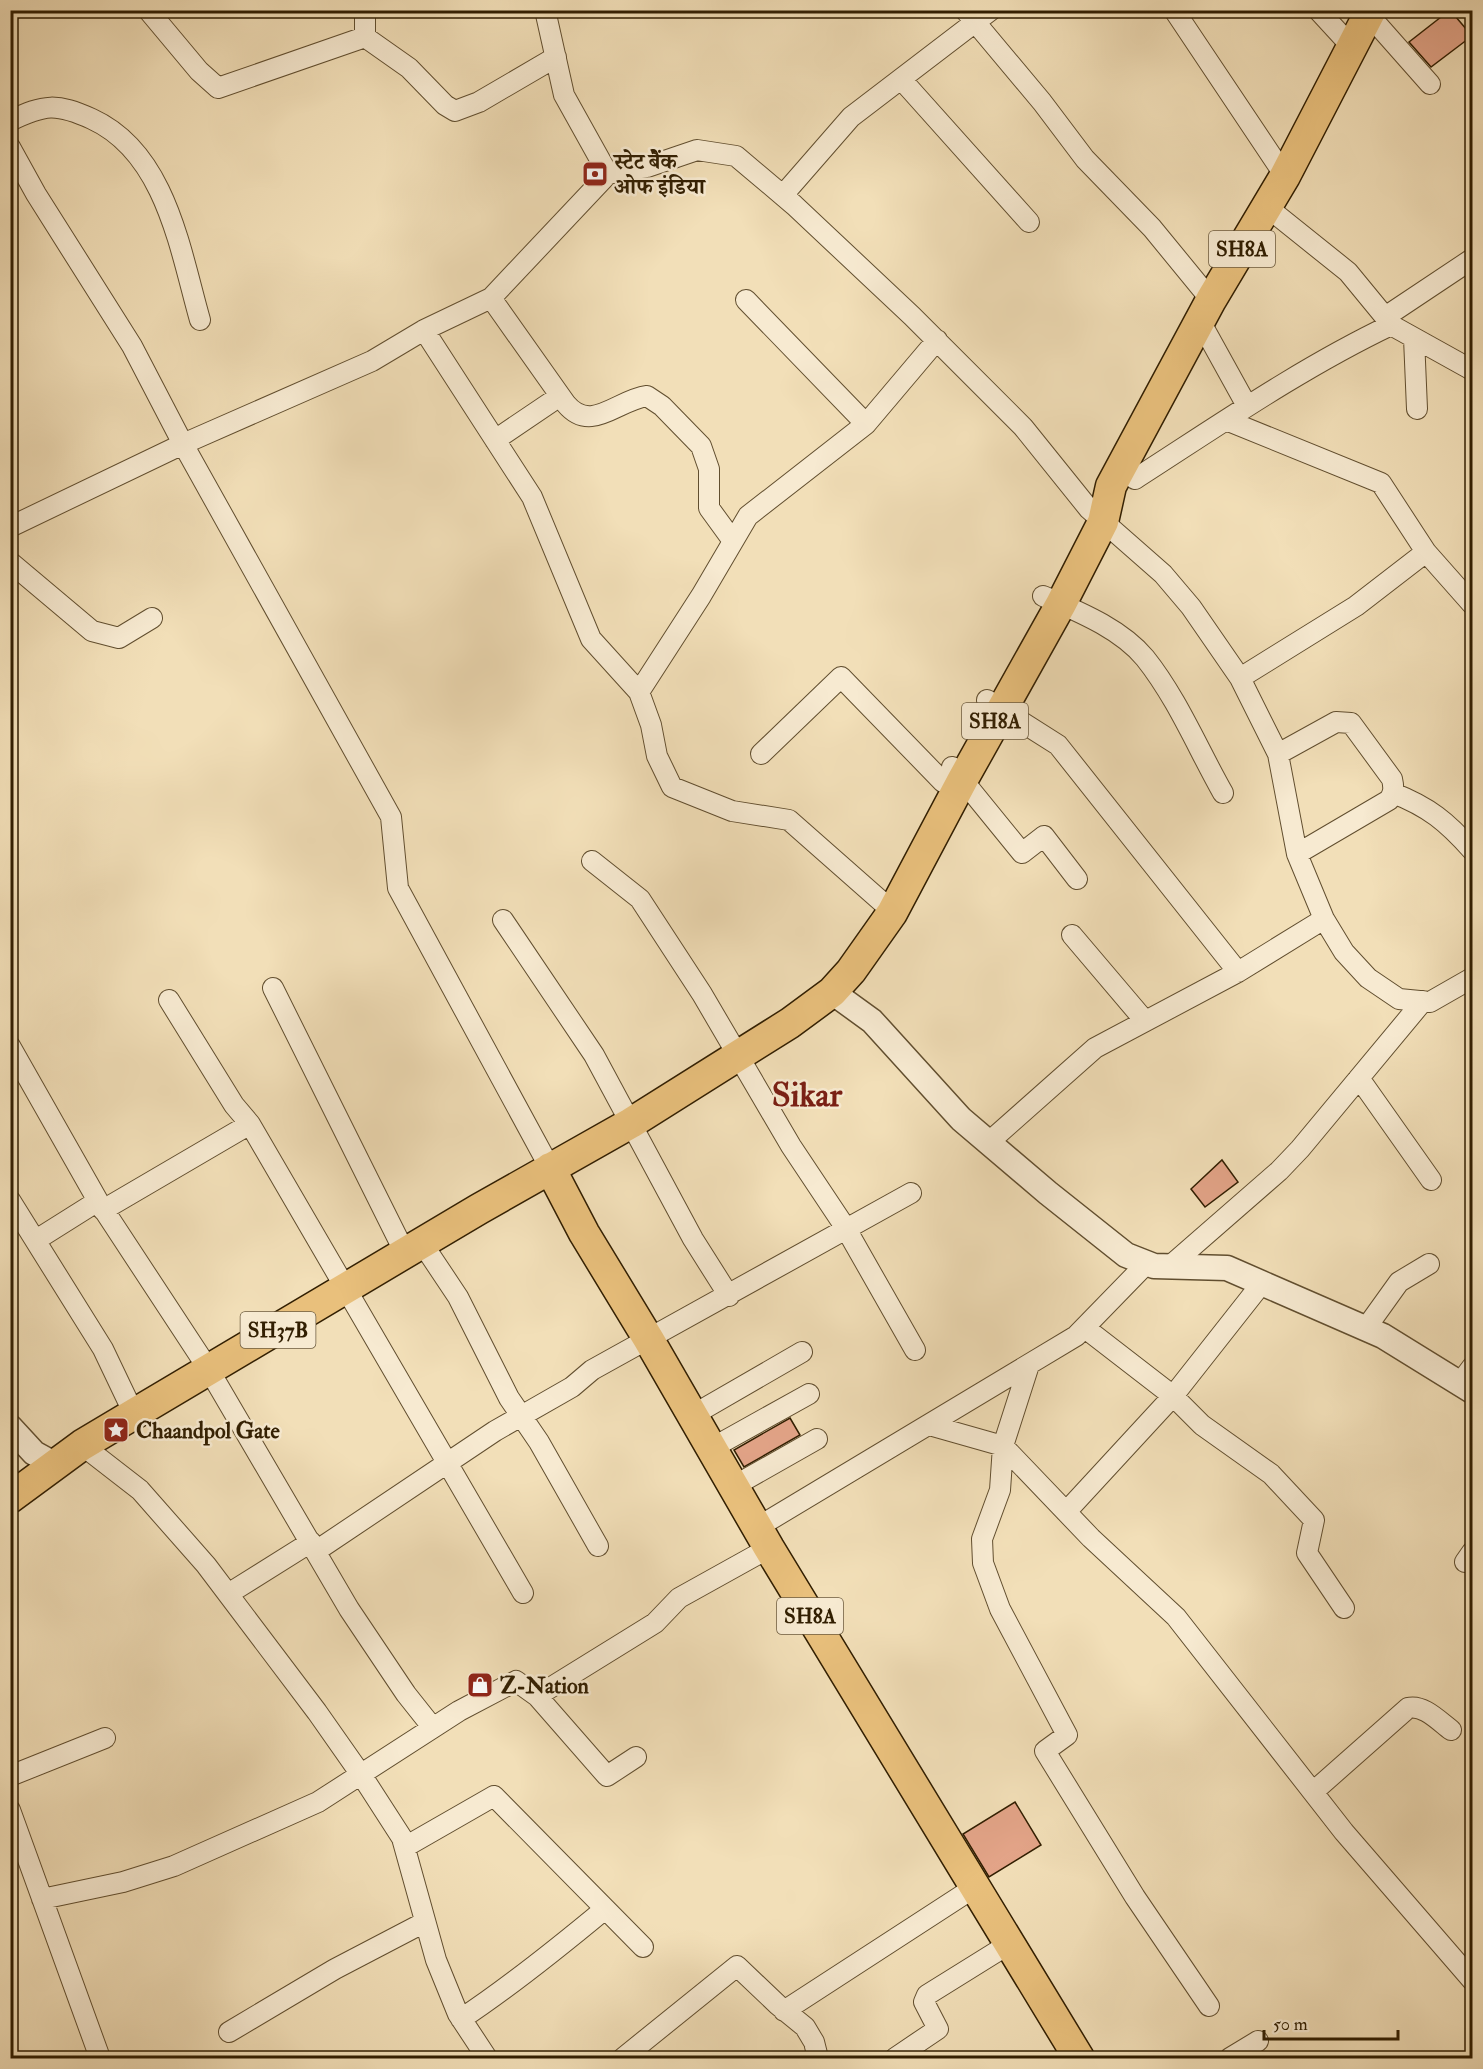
<svg xmlns="http://www.w3.org/2000/svg" width="1483" height="2069" viewBox="0 0 1483 2069" font-family="'IM FELL Double Pica','Noto Serif Devanagari',serif">
<style>
.building{fill:#e3a488;stroke:#311e01;stroke-width:1.5}
.lines{fill:none;stroke-linecap:round;stroke-linejoin:round}
.minor-casing{stroke:#614e2f;stroke-width:22}
.tertiary-casing{stroke:#614e2f;stroke-width:27}
.primary-casing{stroke:#311e01;stroke-width:33}
.minor{stroke:#f7ead1;stroke-width:20}
.tertiary{stroke:#f7ead1;stroke-width:24}
.primary{stroke:#e9c07c;stroke-width:30}
.labels{text-anchor:middle;stroke-width:5;stroke-linejoin:round;paint-order:stroke}
.shield{fill:#f7ead1;stroke:#6c5b3f;stroke-width:1.5}
.shield-label{font-size:21px;font-weight:bold;fill:#311e01}
.poi-label{font-size:22px;font-weight:bold;fill:#311e01;stroke:#f7ead1;text-anchor:start}
.town-label{font-size:34px;font-weight:bold;fill:#7a1f14;stroke:#f7ead1}
</style>
<rect width="100%" height="100%" fill="#f2dfb8"/>
<filter id="stains"><feTurbulence type="fractalNoise" baseFrequency=".00333" numOctaves="4"/><feColorMatrix values="0 0 0 0 .2 0 0 0 0 .09 0 0 0 0 .02 0 0 0 .5 -.17"/></filter>
<radialGradient id="worn" r=".72"><stop offset=".6" stop-color="#630" stop-opacity="0"/><stop offset="1" stop-color="#630" stop-opacity=".3"/></radialGradient>
<!-- building -->
<path class="building" d="M1450,10L1472,36L1431,67L1409,42Z
M1222,1160L1238,1182L1205,1207L1191,1189Z
M790,1418L800,1435L744,1467L734,1450Z
M1015,1802L1041,1845L989,1877L963,1834Z"/>
<g class="lines">
<!-- minor casing -->
<g class="minor-casing">
<path id="minor" d="M148,10L199,71L218,88L365,37V10
M965,10L1042,102L1085,159L1152,228L1211,300
M1174,10L1285,176
M1318,10L1352,47
M10,12L12,10
M1369,15L1430,84
M365,37L409,68L445,105L455,111L479,102L556,57
M901,79L1029,222
M10,121C45,104 56,103 92,119C166,153 180,250 200,320
M10,147L36,194L132,346L183,444L391,817L398,888L550,1168
M608,174L647,167L697,150L736,156L794,205L912,316L1023,427L1089,509L1163,574L1191,607L1240,678L1278,754L1297,854L1324,919L1344,952L1368,978L1399,999L1430,1002L1472,978
M783,195L851,117L991,10
M1267,207L1348,272L1385,317
M491,298L566,404C591,434 617,400 647,396L662,406L701,446L709,469V508L733,541
M746,300L866,424
M1200,321L1247,406
M1391,325L1385,317L1472,259
M424,330L532,497L591,639L639,692L651,725L657,756L672,787L732,811L789,820L882,902
M1414,338L1417,409
M1226,420L1381,483L1426,552L1472,604
M495,440L560,396
M1135,479C1219,425 1301,368 1391,325L1472,370
M10,527L183,444L372,361L424,330L491,298L608,174L564,95L545,10
M10,562L92,631L119,638L152,618
M1043,596C1077,611 1120,628 1145,658C1177,698 1198,749 1223,793
M1240,678L1356,606L1426,552
M639,692L701,596L748,516L866,424L937,340
M987,700L1058,745L1238,972
M761,754L841,677L943,782
M1278,754L1336,722L1351,723L1392,779C1394,788 1394,793 1389,800L1297,854
M952,767L1022,853L1044,836L1077,879
M1393,793C1429,807 1447,822 1472,850
M592,861L640,899L702,994L791,1146L845,1227L915,1350
M503,920L594,1055L693,1239L729,1296
M1072,935L1145,1021
M273,988L405,1253
M169,1000L234,1105L250,1124L523,1593
M10,1046L98,1201L209,1370L349,1609L406,1694L433,1728
M1359,1078L1431,1180
M989,1142L1095,1048L1238,972L1324,919
M10,1200L103,1349L134,1414
M103,1210L250,1124
M36,1240L98,1201
M422,1243L458,1297L509,1398L539,1442L598,1546
M1170,1266L1279,1171L1300,1149L1423,1001
M1085,1328L1173,1396L1202,1425L1271,1474L1314,1520L1307,1553L1344,1608
M1366,1328L1399,1282L1429,1264
M1029,1365L1003,1446L1000,1490L982,1539L983,1563L1000,1609L1067,1735L1045,1751L1135,1897L1209,2006
M1460,1383L1472,1367
M693,1415L802,1352
M929,1425L1003,1446L1091,1538L1176,1617L1344,1832L1472,1980
M82,1445L140,1490L206,1565L317,1712L364,1779L402,1838L436,1960L458,2014L487,2058
M712,1448L809,1394
M734,1486L817,1439
M1066,1512L1173,1396L1262,1283
M758,1527L1076,1336L1147,1263
M316,1551L495,1431L572,1387L592,1370L911,1193
M1465,1562L1472,1552
M236,1589L311,1542
M537,1696L607,1776L636,1757
M10,1776L105,1738
M1313,1792L1408,1708C1423,1704 1439,1721 1451,1730
M10,1810L100,2058
M405,1847L494,1796L643,1947
M42,1899L123,1882L174,1866L318,1802L459,1711L516,1681L537,1696L655,1623L679,1598L769,1548
M784,2011L975,1887
M461,2019C511,1986 558,1948 605,1909
M229,2032L335,1969L425,1922
M623,2058L737,1966L778,2005L805,2027L814,2042L818,2058
M895,2058L938,2029L924,2002L927,1995L1009,1944
M1230,2058L1258,2041"/>
</g>
<!-- tertiary casing -->
<g class="tertiary-casing">
<path id="tertiary" d="M832,992L872,1021L961,1119L1048,1193L1126,1255L1154,1266L1227,1268L1383,1336L1472,1391
M10,1427L34,1453L56,1465"/>
</g>
<!-- primary casing -->
<g class="primary-casing">
<path id="primary" d="M550,1168L584,1233L649,1340L769,1548L1079,2058
M10,1498L82,1445L134,1414L479,1209L631,1123L790,1023L832,992L851,971L892,913L963,779L1061,604L1103,522L1111,486L1211,300L1285,176L1371,10"/>
</g>
<!-- minor -->
<use href="#minor" class="minor"/>
<!-- tertiary -->
<use href="#tertiary" class="tertiary"/>
<!-- primary -->
<use href="#primary" class="primary"/>
</g>
<!-- icons -->
<defs>
<g id="bank-square" transform="scale(1.35)"><rect x="-9" y="-9" width="18" height="18" rx="4" fill="#8f2418" stroke="#f7ead1"/><path d="M-6-4H6V4H-6ZM0-2.3a2.3 2.3 0 1 0 0 4.6a2.3 2.3 0 1 0 0-4.6Z" fill="#fff"/></g>
<g id="sight-square" transform="scale(1.35)"><rect x="-9" y="-9" width="18" height="18" rx="4" fill="#8f2418" stroke="#f7ead1"/><path d="M0-6L1.8-2.2L6-1.7L2.9 1.2L3.7 5.4L0 3.3L-3.7 5.4L-2.9 1.2L-6-1.7L-1.8-2.2Z" fill="#fff"/></g>
<g id="shop-square" transform="scale(1.35)"><rect x="-9" y="-9" width="18" height="18" rx="4" fill="#8f2418" stroke="#f7ead1"/><path d="M-5-2.5h2.3a2.7 3.5 0 0 1 5.4 0H5L5.5 6h-11ZM-1.5-2.5h3a1.5 2.3 0 0 0-3 0Z" fill="#fff"/></g>
</defs>
<g fill-rule="evenodd">
<use href="#bank-square" x="595" y="174"/>
<use href="#sight-square" x="116" y="1430"/>
<use href="#shop-square" x="480" y="1685"/>
</g>
<g class="labels">
<!-- shield labels -->
<g class="shield">
<rect x="1209" y="231" width="66" height="36" rx="4.5"/>
<rect x="962" y="703" width="66" height="36" rx="4.5"/>
<rect x="240.5" y="1312" width="75" height="36" rx="4.5"/>
<rect x="777" y="1598" width="66" height="36" rx="4.5"/>
</g>
<g class="shield-label">
<text x="1242" y="256">SH8A</text>
<text x="995" y="728">SH8A</text>
<text x="278" y="1337">SH37B</text>
<text x="810" y="1623">SH8A</text>
</g>
<!-- poi labels -->
<g class="poi-label">
<text x="614" y="169">स्टेट बेैंक<tspan x="614" dy="25">ओफ इंडिया</tspan></text>
<text x="136" y="1438">Chaandpol Gate</text>
<text x="500" y="1693">Z-Nation</text>
</g>
<!-- town labels -->
<g class="town-label">
<text x="807" y="1106">Sikar</text>
</g>
</g>
<!-- margin -->
<rect width="1483" height="2069" fill="none" stroke="#f2dfb8" stroke-width="36"/>
<rect x="12" y="12" width="1459" height="2045" fill="none" stroke="#311e01" stroke-width="3"/>
<rect x="18" y="18" width="1447" height="2033" fill="none" stroke="#311e01" stroke-width="1.5"/>
<!-- scale -->
<path d="M1264 2030v9h134v-9" fill="none" stroke="#311e01" stroke-width="3"/>
<text x="1273" y="2030" font-size="18" fill="#311e01" stroke="#f7ead1" stroke-width="4.5" paint-order="stroke">50 m</text>
<rect width="100%" height="100%" filter="url(#stains)"/>
<rect width="100%" height="100%" fill="url(#worn)"/>
</svg>
